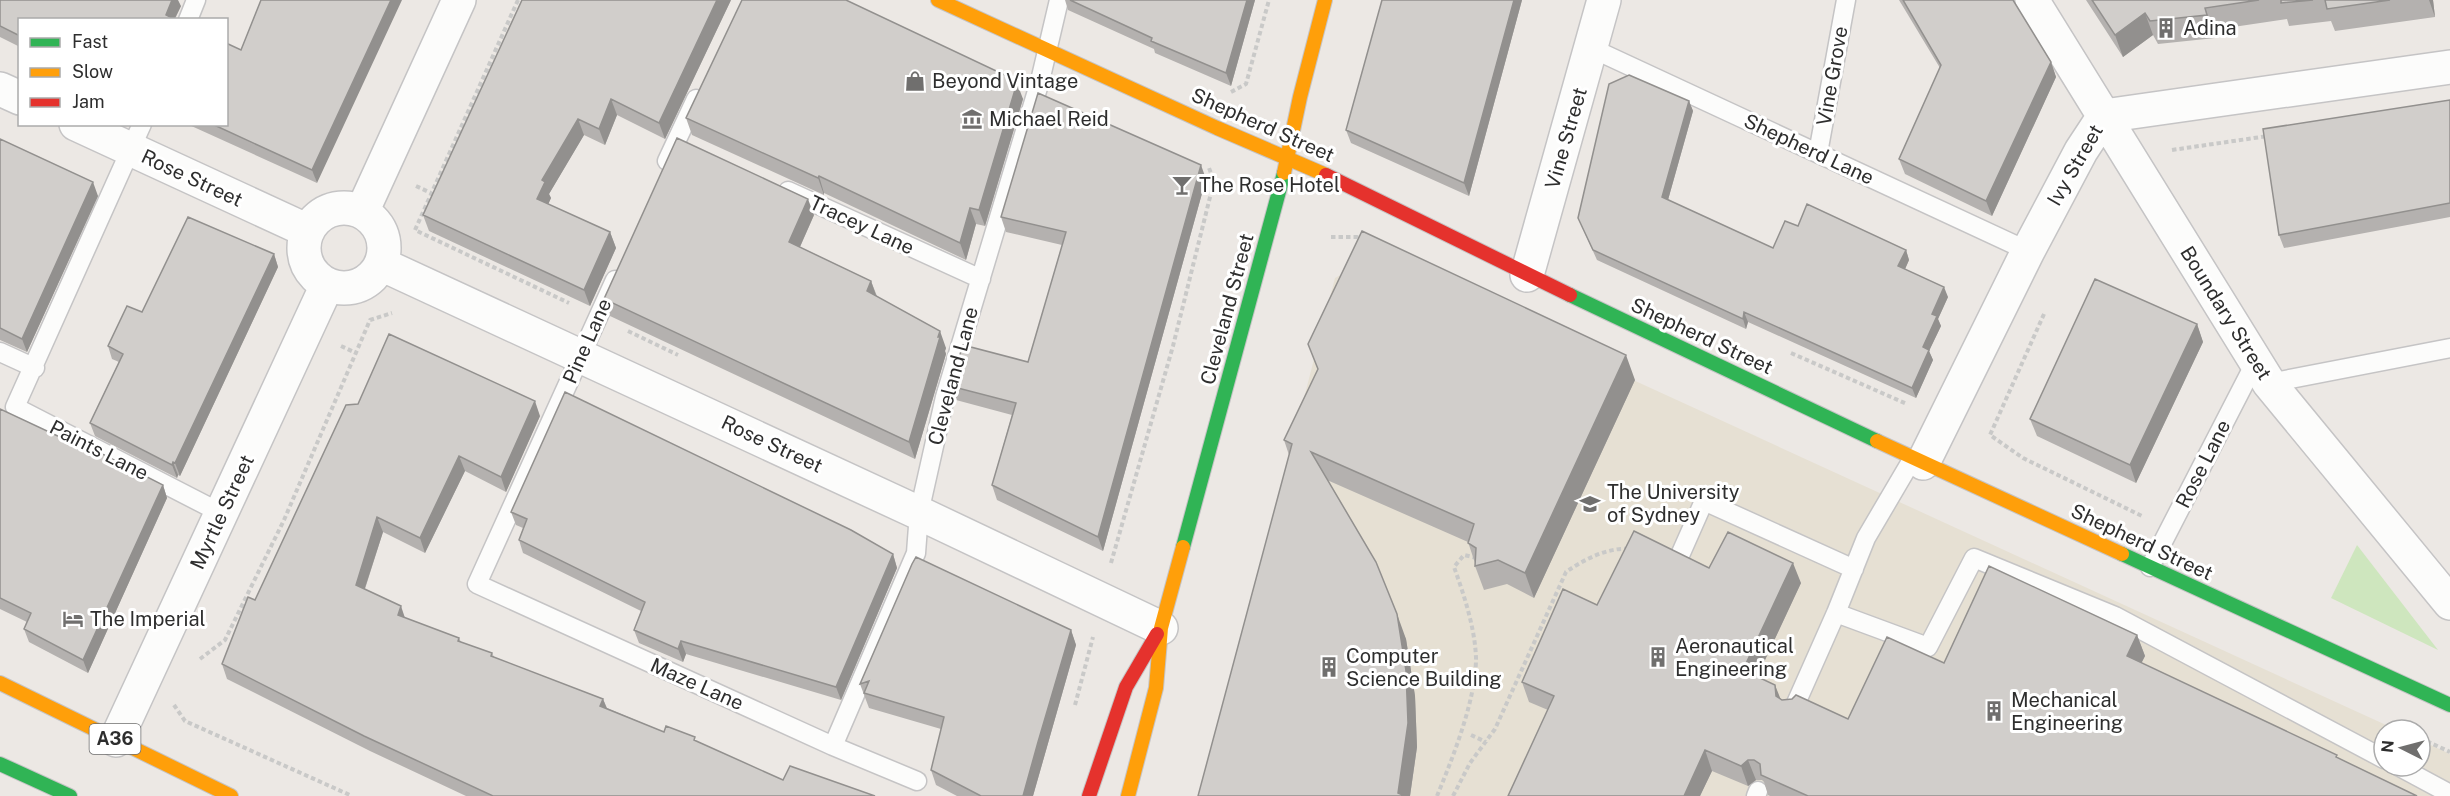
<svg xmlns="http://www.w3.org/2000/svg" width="2450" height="796" viewBox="0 0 2450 796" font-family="'Public Sans',sans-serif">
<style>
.education{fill:#e6e0d3}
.green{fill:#cee6be}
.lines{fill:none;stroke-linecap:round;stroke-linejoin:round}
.lane-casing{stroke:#c5c4c5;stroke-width:21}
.street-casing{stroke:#c5c4c5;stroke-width:36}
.fast-casing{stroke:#c5c4c5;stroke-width:16}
.slow-casing{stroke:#c5c4c5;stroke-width:16}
.jam-casing{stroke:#c5c4c5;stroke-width:16}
.path{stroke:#c9c9c8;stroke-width:4;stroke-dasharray:4.5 3;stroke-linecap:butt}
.lane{stroke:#fcfcfb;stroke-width:18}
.street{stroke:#fcfcfb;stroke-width:33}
.fast{stroke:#30b455;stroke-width:14}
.slow{stroke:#ff9f0a;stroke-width:14}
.jam{stroke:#e5322d;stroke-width:14}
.wall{fill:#b4b1af}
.shaded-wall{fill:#92908e}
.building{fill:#d1cecb;stroke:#92908e;stroke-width:1.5}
.labels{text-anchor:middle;stroke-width:6;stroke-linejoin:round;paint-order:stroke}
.shield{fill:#fff;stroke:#6d6d6d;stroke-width:1.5}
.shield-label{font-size:18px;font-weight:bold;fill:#2e2e2e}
.poi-label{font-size:20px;fill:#2e2e2e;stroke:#fff;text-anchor:start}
.street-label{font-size:20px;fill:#2e2e2e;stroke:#fff}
</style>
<rect width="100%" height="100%" fill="#ece8e4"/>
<!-- education -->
<path class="education" d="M1369,259L2397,730H2384V766H2420V740L2450,754V796H1201L1335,278Z"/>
<!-- green -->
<path class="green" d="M2357,545L2438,650L2331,598Z"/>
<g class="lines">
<!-- lane casing -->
<g class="lane-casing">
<path id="lane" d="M188,20L196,0
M1591,48L2028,251
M142,124L15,407L221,513
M1818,153L1846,0
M667,161L696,99
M788,191L981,279
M615,280L477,584L833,746L917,781
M0,352L35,368
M2269,383L2450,348
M1681,553L1704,501L1854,569
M2150,567L2256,361
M1836,613L1928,647L1974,558L2115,616L2384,759
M1793,710L1836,613L1866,538L1913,458
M833,746L916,553L919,513L945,397L1040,81L1059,0
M2398,766L2450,794
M1756,796L1758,791"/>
</g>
<!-- street casing -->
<g class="street-casing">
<path id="street" d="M2032,0L2269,383L2450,603
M0,89L20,98
M76,124L308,231
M304 248a40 40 0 1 1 80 0a40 40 0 1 1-80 0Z
M362,212L459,0
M381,264L919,513L1161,628
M1527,275L1604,0
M1923,463L2028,251L2081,151L2104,116L2450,67
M116,740L327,285"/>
</g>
<!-- fast casing -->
<g class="fast-casing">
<path id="fast" d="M1570,295L1877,441
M1183,547L1284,173
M2122,554L2450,705
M0,764L70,796"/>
</g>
<!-- slow casing -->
<g class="slow-casing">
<path id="slow" d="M938,0L1217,128L1326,175
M1284,173L1300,97L1325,0
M1877,441L2122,554
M0,683L231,796
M1128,796L1156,688L1161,628L1183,547"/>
</g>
<!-- jam casing -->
<g class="jam-casing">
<path id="jam" d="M1326,175L1570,295
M1089,796L1126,687L1157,634"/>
</g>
<!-- path -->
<path class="path" d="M518,0L415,230L569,303
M1231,92L1246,84L1269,0
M2172,150L2268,136
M416,186L431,193
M1331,237H1357L1363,240
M2044,314L1990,435L2023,458L2142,516
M628,331L678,355
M341,346L356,353
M1791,353L1907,404
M1111,563L1173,346L1214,181L1209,168
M200,659L225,640L284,520L370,320L392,313
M174,705L185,721L352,796
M1075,705L1093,637
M1471,735L1486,742
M2420,738L2450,752
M1437,796C1453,757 1476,700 1476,658C1475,628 1464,595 1454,567L1464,555L1477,558
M1453,796L1470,763L1495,729L1566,572C1583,560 1608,547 1629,549"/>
<!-- lane -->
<use href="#lane" class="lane"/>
<!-- street -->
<use href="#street" class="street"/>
<!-- fast -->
<use href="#fast" class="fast"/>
<!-- slow -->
<use href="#slow" class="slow"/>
<!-- jam -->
<use href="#jam" class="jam"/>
</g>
<!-- wall -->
<path class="wall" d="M0,0L181,6L175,19L20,20V47L0,37Z
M261,0L317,183L187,124H226L241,50Z
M731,0L665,139L617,115L605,145L584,135L549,194L551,198L548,204L610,232L616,248L590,306L429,231L423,215Z
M1065,0H1255L1231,86L1155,53L1154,49L1068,10Z
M1382,0H1522L1469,196L1351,143L1346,130Z
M1899,0H2013L2051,62L2056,77L1992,216L1905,174L1899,159L1940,68Z
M2086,0H2433L2435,17L2335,31L2331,21L2289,26L2287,19L2213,30L2215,38L2158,44L2153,35L2123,57Z
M1009,77L1023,99L985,226L976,224L966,260L824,193V195L692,135L686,118Z
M2450,100V217L2284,248L2279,235Z
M1689,101L1693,111L1668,200L1773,248L1798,226L1906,250L1909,260L1905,269L1948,297L1938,319L1941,326L1929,351L1933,360L1916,398L1748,322L1746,329L1597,260L1578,218Z
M0,139L98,196L27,352L0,340Z
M1206,179L1103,551L997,500L992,485L1012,415L956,400L950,386L1028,362L1062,245L1006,232L1001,217Z
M814,215L800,247L871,281L877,296L946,348L945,351L946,354L915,459L610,316L604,299Z
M274,254L278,267L180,476L178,475L177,478L95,436L90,423L119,362L112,359L108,346L142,312Z
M2197,324L2203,342L2136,483L2037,436L2030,419Z
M1635,380L1534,598L1507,584L1484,590L1475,566V563L1468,542L1327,480L1406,639L1415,696L1417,747L1410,796H1198L1289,455L1284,440Z
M346,405L540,416L506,492L465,471L425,553L383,532L365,589L405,618L459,638L461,642L492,653L494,657L603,699L607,708L664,732L696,741L783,780L875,796H466L370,751L227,679L222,664L255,600Z
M0,409L163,485L167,498L88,673L29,642L24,629L27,622L0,609Z
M511,512L893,554L897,568L841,700L686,654L683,662L639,643L634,630L641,611L523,553L519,540L523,528L516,525Z
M912,564L1071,630L1076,645L1033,796H957L936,785L931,770L941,729L869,708L860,684Z
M1709,568L1801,583L1757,677L1782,700L1848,719L1944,663L2137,635L2145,656L2141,663L2417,796H1770L1768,795L1764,782L1762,780H1756L1748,786L1712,771L1700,796H1508L1548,710L1529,702L1522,682L1597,605Z"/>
<!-- shaded-wall -->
<path class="shaded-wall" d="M172,0H178L181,6L174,20L166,15Z
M391,0H402L317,183L312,170Z
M717,0H731L665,139L659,123Z
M1247,0H1255L1231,86L1226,73Z
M1514,0H1522L1469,196L1464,183Z
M2429,0H2433L2435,17Z
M2205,8L2213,30L2215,38L2207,15Z
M2145,13L2153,35L2123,57L2115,35Z
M2051,62L2056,77L1992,216L1986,201Z
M1009,77L1014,91L1017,83L1023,99L985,226L979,210Z
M611,99L617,115L605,145L599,129Z
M1689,101L1693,111L1666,207L1662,197Z
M578,119L584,135L549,194L551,198L543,216L537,199L542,180Z
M1201,165L1206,179L1103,551L1098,537Z
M819,176L824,193V195L818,178Z
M93,182L98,196L27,352L22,339Z
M808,199L814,215L795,258L789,242Z
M970,208L976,224L966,260L960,243Z
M610,232L616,248L590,306L584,290Z
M1906,250L1909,260L1902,276L1898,266Z
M274,254L278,267L180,476L175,463Z
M871,281L877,298L867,291Z
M1944,287L1948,297L1938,319L1941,326L1929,351L1933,360L1916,398L1912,388L1932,314Z
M1744,312L1748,322L1746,329L1743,319Z
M2197,324L2203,342L2136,483L2130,465Z
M940,331L946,348L945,351L946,354L915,459L909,442Z
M1626,355L1635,380L1534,598L1525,573Z
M535,401L540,416L506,492L501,477Z
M459,456L465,471L425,553L420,538Z
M173,462L178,475L177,478L172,465Z
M163,485L167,498L88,673L83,660Z
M377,517L383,532L361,600L356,585Z
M893,554L897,568L841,700L836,687Z
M1793,563L1801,583L1751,690L1743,670Z
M401,606L406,621L398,615Z
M1397,614L1406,639L1415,696L1417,747L1410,796H1399L1398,793Z
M1071,630L1076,645L1033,796H1023L1038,742Z
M2137,635L2145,656L2135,676L2127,656Z
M681,641L686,654L683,662L678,649Z
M1775,685L1783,705L1776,696Z
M603,699L609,714L600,706Z
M1705,750L1712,771L1700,796H1684Z
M1748,760L1756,780L1748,786L1741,766Z"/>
<!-- building -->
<path class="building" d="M0,0H172L166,15L176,20H20V36L0,26Z
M261,0H391L312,170L212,124H226V43L241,50Z
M522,0H717L659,123L611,99L599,129L578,119L542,180L545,182L537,199L610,232L584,290L423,215Z
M742,0H846L1009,77V79L1017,83L979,210L970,208L960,243L819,176L818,178L686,118Z
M1070,0H1247L1226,73L1151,41L1152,38Z
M1382,0H1514L1464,183L1346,130Z
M1903,0H2013L2051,62L1986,201L1899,159L1941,65Z
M2092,0H2259L2205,8L2207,15L2150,21L2145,13L2115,35Z
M2281,0H2313L2281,3Z
M2325,0H2390L2327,9Z
M1629,75L1689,101L1662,197L1773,248L1785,221L1798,226L1807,204L1906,250L1898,266L1944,287L1932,314L1937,316L1923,347L1929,350L1912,388L1744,312L1743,319L1593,250L1578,218L1609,84Z
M1038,93L1201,165L1098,537L992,485L1016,403L950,386L963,345L1028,362L1066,232L1001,217Z
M2450,100V203L2279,235L2263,129Z
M677,138L808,199L789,242L871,281L867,291L940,331L938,337H940L909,442L604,299Z
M0,139L93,182L22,339L0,328Z
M188,217L274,254L175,463L173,462L172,465L90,423L123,354L108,346L127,306L142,312Z
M1362,231L1626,355L1525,573L1498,560L1475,566L1476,548L1468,543L1474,524L1311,452L1376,562L1397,614L1406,671L1408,723L1398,793L1405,796H1198L1292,444L1284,440L1318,369L1308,344Z
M2095,279L2197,324L2130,465L2030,419Z
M389,334L535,401L501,477L459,456L420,538L377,517L356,585L401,606L398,615L459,638L458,641L492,653L491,656L603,699L600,706L664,732L666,726L695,737L694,740L783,780L790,766L875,796H493L364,736L222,664L248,597L255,600L346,405L358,404Z
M565,392L851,530L893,554L836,687L681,641L678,649L634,630L645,602L519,540L527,519L511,512Z
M0,409L79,446L81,443L163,485L83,660L24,629L31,613L0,598Z
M1634,531L1709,568L1728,532L1793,563L1743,670L1775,685L1776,696L1782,700L1792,699L1796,695L1848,719L1887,637L1944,663L1989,566L2137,635L2127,656L2337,755L2336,757L2417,796H1808L1761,775L1760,764L1754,760H1748L1741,766L1705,750L1684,796H1508L1554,696L1522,682L1563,589L1597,605Z
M916,557L1071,630L1038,742L1023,796H981L931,770L944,717L864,693L869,681L860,684L912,564Z"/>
<!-- icons -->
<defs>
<g id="building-bare" transform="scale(1.62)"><path d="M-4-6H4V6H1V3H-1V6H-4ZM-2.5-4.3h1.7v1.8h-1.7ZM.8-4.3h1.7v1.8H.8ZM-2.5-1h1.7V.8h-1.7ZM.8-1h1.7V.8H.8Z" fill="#706f6e" stroke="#fff" stroke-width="2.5" paint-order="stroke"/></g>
<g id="shop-bare" transform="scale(1.62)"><path d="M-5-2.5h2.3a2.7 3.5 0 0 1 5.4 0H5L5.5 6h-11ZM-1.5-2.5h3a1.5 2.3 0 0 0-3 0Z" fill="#706f6e" stroke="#fff" stroke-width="2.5" paint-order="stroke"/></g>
<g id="museum-bare" transform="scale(1.62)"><path d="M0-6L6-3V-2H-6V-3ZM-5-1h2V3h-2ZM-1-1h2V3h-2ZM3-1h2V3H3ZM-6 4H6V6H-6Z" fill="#706f6e" stroke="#fff" stroke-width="2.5" paint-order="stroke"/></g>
<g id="bar-bare" transform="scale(1.62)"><path d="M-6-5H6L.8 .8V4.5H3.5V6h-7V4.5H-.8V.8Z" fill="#706f6e" stroke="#fff" stroke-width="2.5" paint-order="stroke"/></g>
<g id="university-bare" transform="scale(1.62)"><path d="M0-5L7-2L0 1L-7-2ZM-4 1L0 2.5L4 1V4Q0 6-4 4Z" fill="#706f6e" stroke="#fff" stroke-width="2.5" paint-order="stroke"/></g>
<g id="hotel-bare" transform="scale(1.62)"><path d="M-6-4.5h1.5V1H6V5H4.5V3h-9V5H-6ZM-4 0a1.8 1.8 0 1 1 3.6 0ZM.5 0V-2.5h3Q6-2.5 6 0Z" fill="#706f6e" stroke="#fff" stroke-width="2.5" paint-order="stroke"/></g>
</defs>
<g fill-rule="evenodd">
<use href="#building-bare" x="2166" y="28"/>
<use href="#shop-bare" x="915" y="81"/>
<use href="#museum-bare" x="972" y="119"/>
<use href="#bar-bare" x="1182" y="185"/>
<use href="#university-bare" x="1590" y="504"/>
<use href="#hotel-bare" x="73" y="619"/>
<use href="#building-bare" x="1658" y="657"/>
<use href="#building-bare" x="1329" y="667"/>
<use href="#building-bare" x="1994" y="711"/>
</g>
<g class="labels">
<!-- shield labels -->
<rect class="shield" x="89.5" y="724" width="51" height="30" rx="4.5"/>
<g class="shield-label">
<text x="115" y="745">A36</text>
</g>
<!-- poi labels -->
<g class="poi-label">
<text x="2183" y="35">Adina</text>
<text x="932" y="88">Beyond Vintage</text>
<text x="989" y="126">Michael Reid</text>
<text x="1199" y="192">The Rose Hotel</text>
<text x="1607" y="499">The University<tspan x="1607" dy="23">of Sydney</tspan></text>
<text x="90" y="626">The Imperial</text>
<text x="1675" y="653">Aeronautical<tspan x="1675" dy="23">Engineering</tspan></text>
<text x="1346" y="663">Computer<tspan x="1346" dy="23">Science Building</tspan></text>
<text x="2011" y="707">Mechanical<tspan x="2011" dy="23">Engineering</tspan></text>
</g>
<!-- street labels -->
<g class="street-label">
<text transform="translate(1832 76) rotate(-80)" y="7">Vine Grove</text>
<text transform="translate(1263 125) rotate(24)" y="7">Shepherd Street</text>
<text transform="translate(1566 138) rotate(-74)" y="7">Vine Street</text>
<text transform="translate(1809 149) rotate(25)" y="7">Shepherd Lane</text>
<text transform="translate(2075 165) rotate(-60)" y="7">Ivy Street</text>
<text transform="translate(192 178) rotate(25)" y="7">Rose Street</text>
<text transform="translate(862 225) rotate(25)" y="7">Tracey Lane</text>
<text transform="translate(1227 309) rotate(-75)" y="7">Cleveland Street</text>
<text transform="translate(2226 313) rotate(58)" y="7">Boundary Street</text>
<text transform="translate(1702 336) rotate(25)" y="7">Shepherd Street</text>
<text transform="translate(587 341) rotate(-66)" y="7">Pine Lane</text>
<text transform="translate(953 376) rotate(-75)" y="7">Cleveland Lane</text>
<text transform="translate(772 444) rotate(25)" y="7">Rose Street</text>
<text transform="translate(99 450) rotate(27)" y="7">Paints Lane</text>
<text transform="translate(2203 464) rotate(-63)" y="7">Rose Lane</text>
<text transform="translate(222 512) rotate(-65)" y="7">Myrtle Street</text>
<text transform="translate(2142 542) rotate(25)" y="7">Shepherd Street</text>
<text transform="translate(697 684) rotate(24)" y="7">Maze Lane</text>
</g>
</g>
<!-- legend -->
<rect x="18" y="18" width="210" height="108" fill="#ffffff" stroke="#ababab" stroke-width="1.5"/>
<rect x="30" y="38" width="30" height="9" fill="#30b455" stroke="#ababab" stroke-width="1.5"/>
<text x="72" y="48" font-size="18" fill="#2e2e2e">Fast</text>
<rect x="30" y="68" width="30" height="9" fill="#ff9f0a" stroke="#ababab" stroke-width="1.5"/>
<text x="72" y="78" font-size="18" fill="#2e2e2e">Slow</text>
<rect x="30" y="98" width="30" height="9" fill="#e5322d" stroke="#ababab" stroke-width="1.5"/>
<text x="72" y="108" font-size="18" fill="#2e2e2e">Jam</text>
<!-- north arrow -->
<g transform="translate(2402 748) rotate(276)"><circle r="28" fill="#ffffff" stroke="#ababab" stroke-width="1.5"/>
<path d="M0-4.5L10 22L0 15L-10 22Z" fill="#706f6e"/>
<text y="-9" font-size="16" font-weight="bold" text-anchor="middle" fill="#2e2e2e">N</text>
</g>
</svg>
